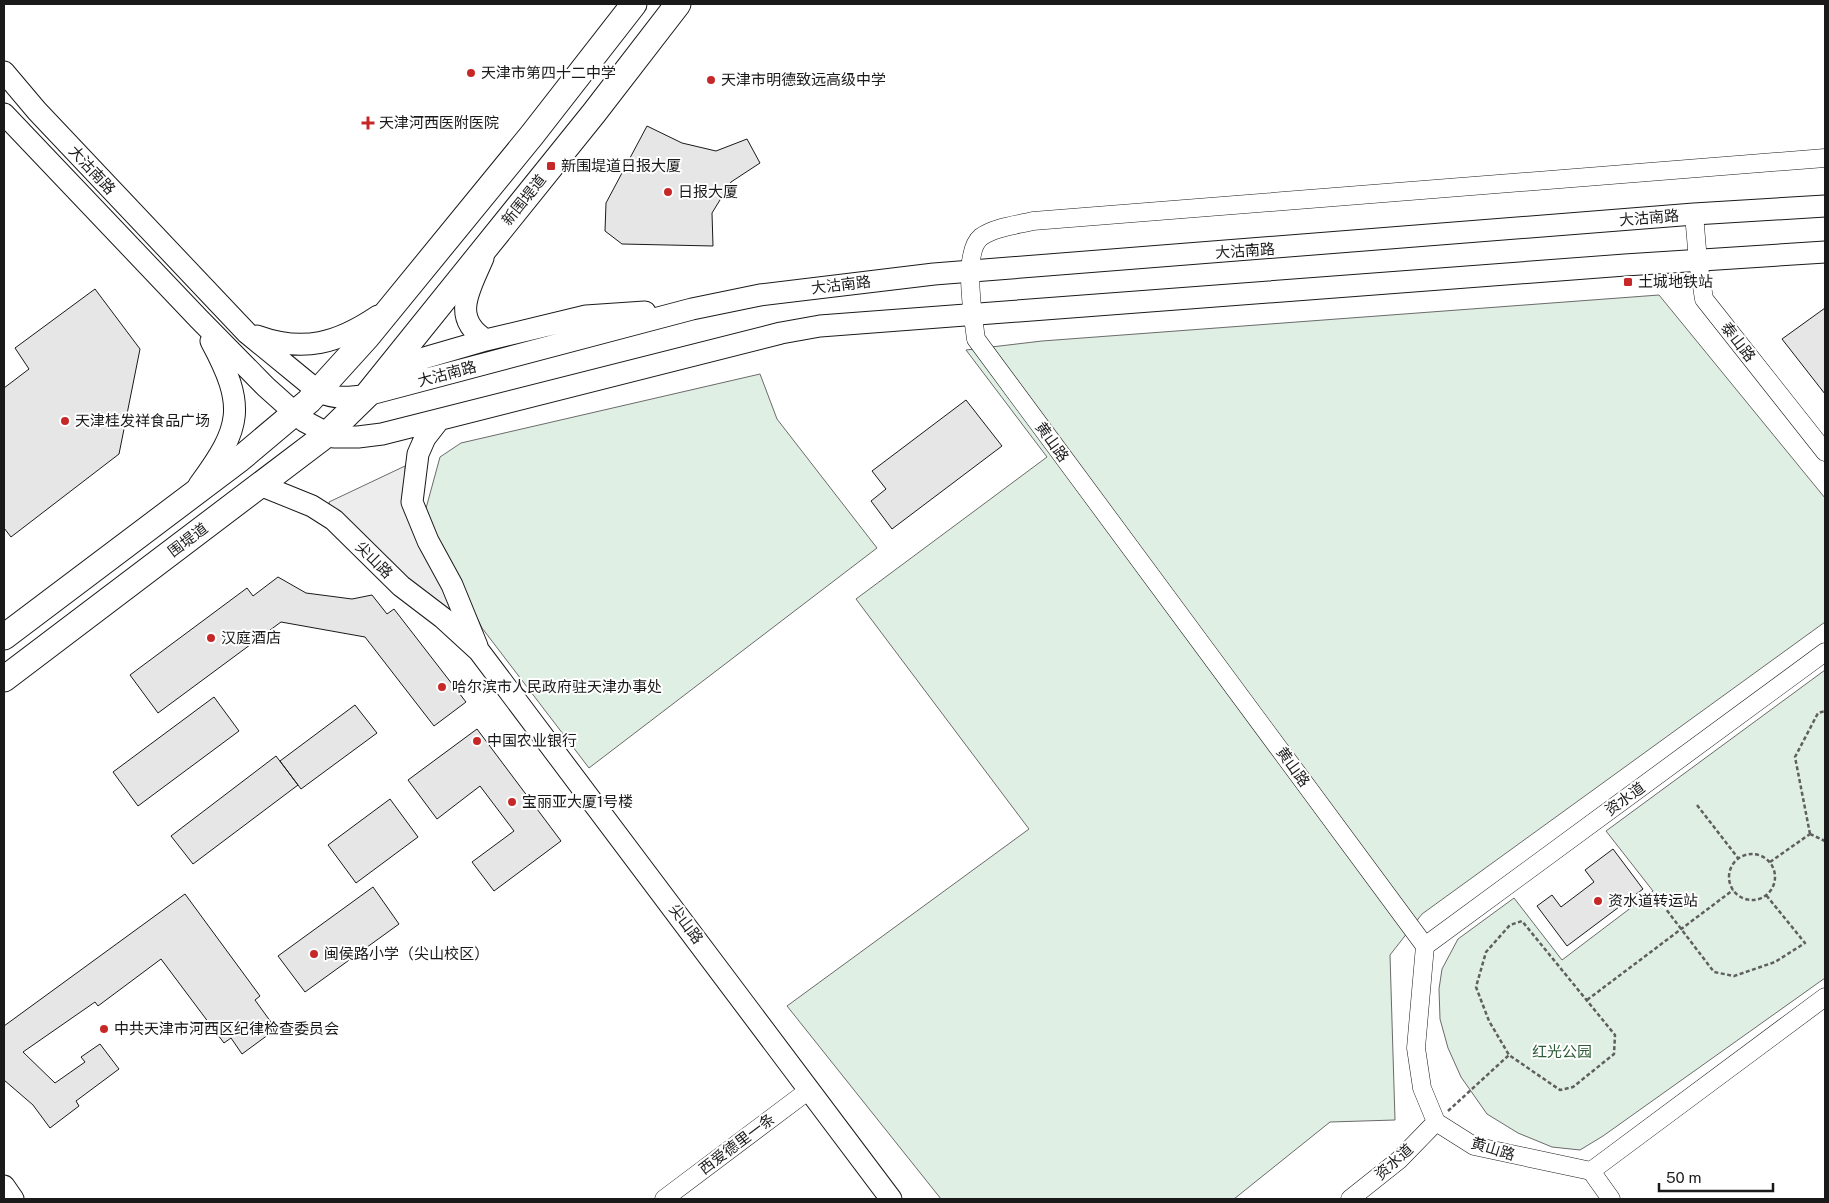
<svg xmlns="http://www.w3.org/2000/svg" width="1829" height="1203" viewBox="0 0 1829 1203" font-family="'Public Sans','Noto Sans SC',sans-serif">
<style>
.green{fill:#e0efe3;stroke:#6a6a6a}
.parking{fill:#ededed;stroke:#6a6a6a}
.building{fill:#e6e6e6;stroke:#1a1a1a}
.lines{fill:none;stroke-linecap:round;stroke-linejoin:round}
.minor-casing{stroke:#1a1a1a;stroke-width:19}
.major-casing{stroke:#1a1a1a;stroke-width:23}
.highway-casing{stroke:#1a1a1a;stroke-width:27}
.path{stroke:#5f5f5f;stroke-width:2.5;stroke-dasharray:4 2.5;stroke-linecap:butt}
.minor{stroke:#fff;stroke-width:18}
.major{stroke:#fff;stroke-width:21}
.highway{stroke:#fff;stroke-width:25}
.poi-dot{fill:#c62828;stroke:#fff;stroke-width:2}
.labels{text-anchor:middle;stroke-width:4;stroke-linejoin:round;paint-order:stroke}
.poi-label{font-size:15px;fill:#1a1a1a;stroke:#fff;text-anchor:start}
.street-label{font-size:15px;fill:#1a1a1a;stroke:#fff}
.park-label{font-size:15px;fill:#2b5a34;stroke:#fff}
</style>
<rect width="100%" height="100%" fill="#fff"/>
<!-- green -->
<path class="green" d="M1659,295L1825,498V622L1422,914L1390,955L1395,1120L1330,1122L1234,1199H941L787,1006L1029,829L856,599L1047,457L966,350L1042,341Z
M760,374L777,419L877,548L589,768L482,628L425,512L440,457L461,443Z
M1825,670V978L1603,1136L1580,1150L1552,1147L1518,1133L1487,1114L1461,1077L1448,1048L1440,1019L1439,989L1442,969L1458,939L1514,898L1562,960L1653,891L1606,831Z"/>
<!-- parking -->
<path class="parking" d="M405,466L407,507L469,634L330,510L329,502Z"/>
<!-- building -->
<path class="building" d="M647,126L682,143L716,151L747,139L760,163L731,182L712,213L713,246L622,244L605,231L606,203Z
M95,289L140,349L119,454L11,537L4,528V388L29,369L15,348Z
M1825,308V394L1782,339Z
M966,400L1002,446L892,529L871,501L886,489L872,471Z
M278,577L306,593L352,599L372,595L387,614L394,609L466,702L434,726L365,637L281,622L158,713L130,675L247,588L253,596Z
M214,697L239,731L138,806L113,772Z
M355,705L377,733L301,789L280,761Z
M477,729L561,841L494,891L472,862L514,831L480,786L437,819L408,780Z
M276,756L298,785L193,864L171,836Z
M390,799L418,837L356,883L328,845Z
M1613,849L1643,889L1567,946L1537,906L1552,895L1561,907L1594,882L1585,870Z
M373,887L399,924L305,992L278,956Z
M185,894L260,996L255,1000L276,1029L242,1054L231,1038L224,1043L161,959L98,1006L95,1002L23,1052L55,1083L85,1062L81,1057L100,1044L119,1069L76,1101L79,1106L50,1128L33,1105L4,1080V1026Z"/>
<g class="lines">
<!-- minor casing -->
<g class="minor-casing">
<path id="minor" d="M1694,214L1698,261L1704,299L1825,452
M1425,946L1825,652
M1591,1171L1825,997
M664,1199L809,1090
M1350,1199L1399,1160L1436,1122
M1611,1199L1591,1171L1474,1146L1436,1122L1422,1088L1416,1048L1425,946L976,339C973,316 962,252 981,237C995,227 1017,225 1033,221L1825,158"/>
</g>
<!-- major casing -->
<g class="major-casing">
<path id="major" d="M4,72L37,111L247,333L319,392C335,399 349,398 367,395L692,309L760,295L934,274L1694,214L1825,206
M4,114L199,319L266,387L304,421L334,437H358L382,434L781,333L820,326L1625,265L1825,252
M483,258C470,289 450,318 486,340
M257,336C304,353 338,343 378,316
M383,383L400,369L424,358L486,340L586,316L645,312
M439,420L425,438L418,454L412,502L428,541L452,585L477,646
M199,485C242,427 246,406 211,341
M260,485L312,506L334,520L401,586L443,618L479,651L891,1199
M4,1186L13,1199"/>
</g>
<!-- highway casing -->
<g class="highway-casing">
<path id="highway" d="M4,637L240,459L309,401L367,337L532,135L634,4
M4,679L326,435L367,395L594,113L678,4"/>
</g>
<!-- path -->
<path class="path" d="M1697,805L1738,858
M1810,834L1795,757L1818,713L1825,711
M1810,834L1825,841
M1729 877a23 23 0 1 1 46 0a23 23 0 1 1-46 0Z
M1770,862L1810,834
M1659,900L1714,972L1734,976L1775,962L1805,943L1766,895
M1587,1000L1733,890
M1448,1111L1509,1055L1560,1090L1573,1087L1614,1054L1615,1035L1522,921L1510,925L1486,952L1476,987L1489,1021L1509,1055"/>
<!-- minor -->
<use href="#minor" class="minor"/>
<!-- major -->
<use href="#major" class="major"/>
<!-- highway -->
<use href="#highway" class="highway"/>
</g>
<!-- markers -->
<g class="poi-dot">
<circle cx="471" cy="73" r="5"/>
<circle cx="711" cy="80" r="5"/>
<path d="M365.5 115.5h5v5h5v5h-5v5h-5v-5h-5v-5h5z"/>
<rect x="546" y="161" width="10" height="10" rx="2.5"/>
<circle cx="668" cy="192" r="5"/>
<rect x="1623" y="277" width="10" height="10" rx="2.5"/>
<circle cx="65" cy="421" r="5"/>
<circle cx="211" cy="638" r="5"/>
<circle cx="442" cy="687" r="5"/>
<circle cx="477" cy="741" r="5"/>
<circle cx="512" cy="802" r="5"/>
<circle cx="1598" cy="901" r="5"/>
<circle cx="314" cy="954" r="5"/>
<circle cx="104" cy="1029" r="5"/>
</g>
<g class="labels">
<!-- poi labels -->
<g class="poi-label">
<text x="481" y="78">天津市第四十二中学</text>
<text x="721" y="85">天津市明德致远高级中学</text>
<text x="379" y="128">天津河西医附医院</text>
<text x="561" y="171">新围堤道日报大厦</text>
<text x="678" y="197">日报大厦</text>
<text x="1638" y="287">土城地铁站</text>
<text x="75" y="426">天津桂发祥食品广场</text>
<text x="221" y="643">汉庭酒店</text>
<text x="452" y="692">哈尔滨市人民政府驻天津办事处</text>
<text x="487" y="746">中国农业银行</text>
<text x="522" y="807">宝丽亚大厦1号楼</text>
<text x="1608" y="906">资水道转运站</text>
<text x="324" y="959">闽侯路小学（尖山校区）</text>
<text x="114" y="1034">中共天津市河西区纪律检查委员会</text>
</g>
<!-- street labels -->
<g class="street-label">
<text transform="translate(92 170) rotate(47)" y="5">大沽南路</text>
<text transform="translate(524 200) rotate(-51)" y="5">新围堤道</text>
<text transform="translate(1649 218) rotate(-5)" y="5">大沽南路</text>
<text transform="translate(1245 251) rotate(-4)" y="5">大沽南路</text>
<text transform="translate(841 285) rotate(-7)" y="5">大沽南路</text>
<text transform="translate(1738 342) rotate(52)" y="5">泰山路</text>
<text transform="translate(447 374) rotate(-15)" y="5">大沽南路</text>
<text transform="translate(1052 442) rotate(54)" y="5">黄山路</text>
<text transform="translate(188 540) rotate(-37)" y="5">围堤道</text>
<text transform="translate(374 560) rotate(45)" y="5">尖山路</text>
<text transform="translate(1293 767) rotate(54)" y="5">黄山路</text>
<text transform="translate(1625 799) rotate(-36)" y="5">资水道</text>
<text transform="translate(686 924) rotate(53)" y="5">尖山路</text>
<text transform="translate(737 1144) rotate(-37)" y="5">西爱德里一条</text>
<text transform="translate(1493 1149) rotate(17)" y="5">黄山路</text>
<text transform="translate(1394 1162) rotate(-42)" y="5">资水道</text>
</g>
<!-- park labels -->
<g class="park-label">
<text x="1562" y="1057">红光公园</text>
</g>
</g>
<!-- border -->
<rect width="1829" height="1203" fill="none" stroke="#1a1a1a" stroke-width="10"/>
<!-- scale -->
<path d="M1659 1183v8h114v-8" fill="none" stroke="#1a1a1a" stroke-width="2.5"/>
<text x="1666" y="1183" font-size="15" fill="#1a1a1a" stroke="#ffffff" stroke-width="4" paint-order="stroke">50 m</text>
</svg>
